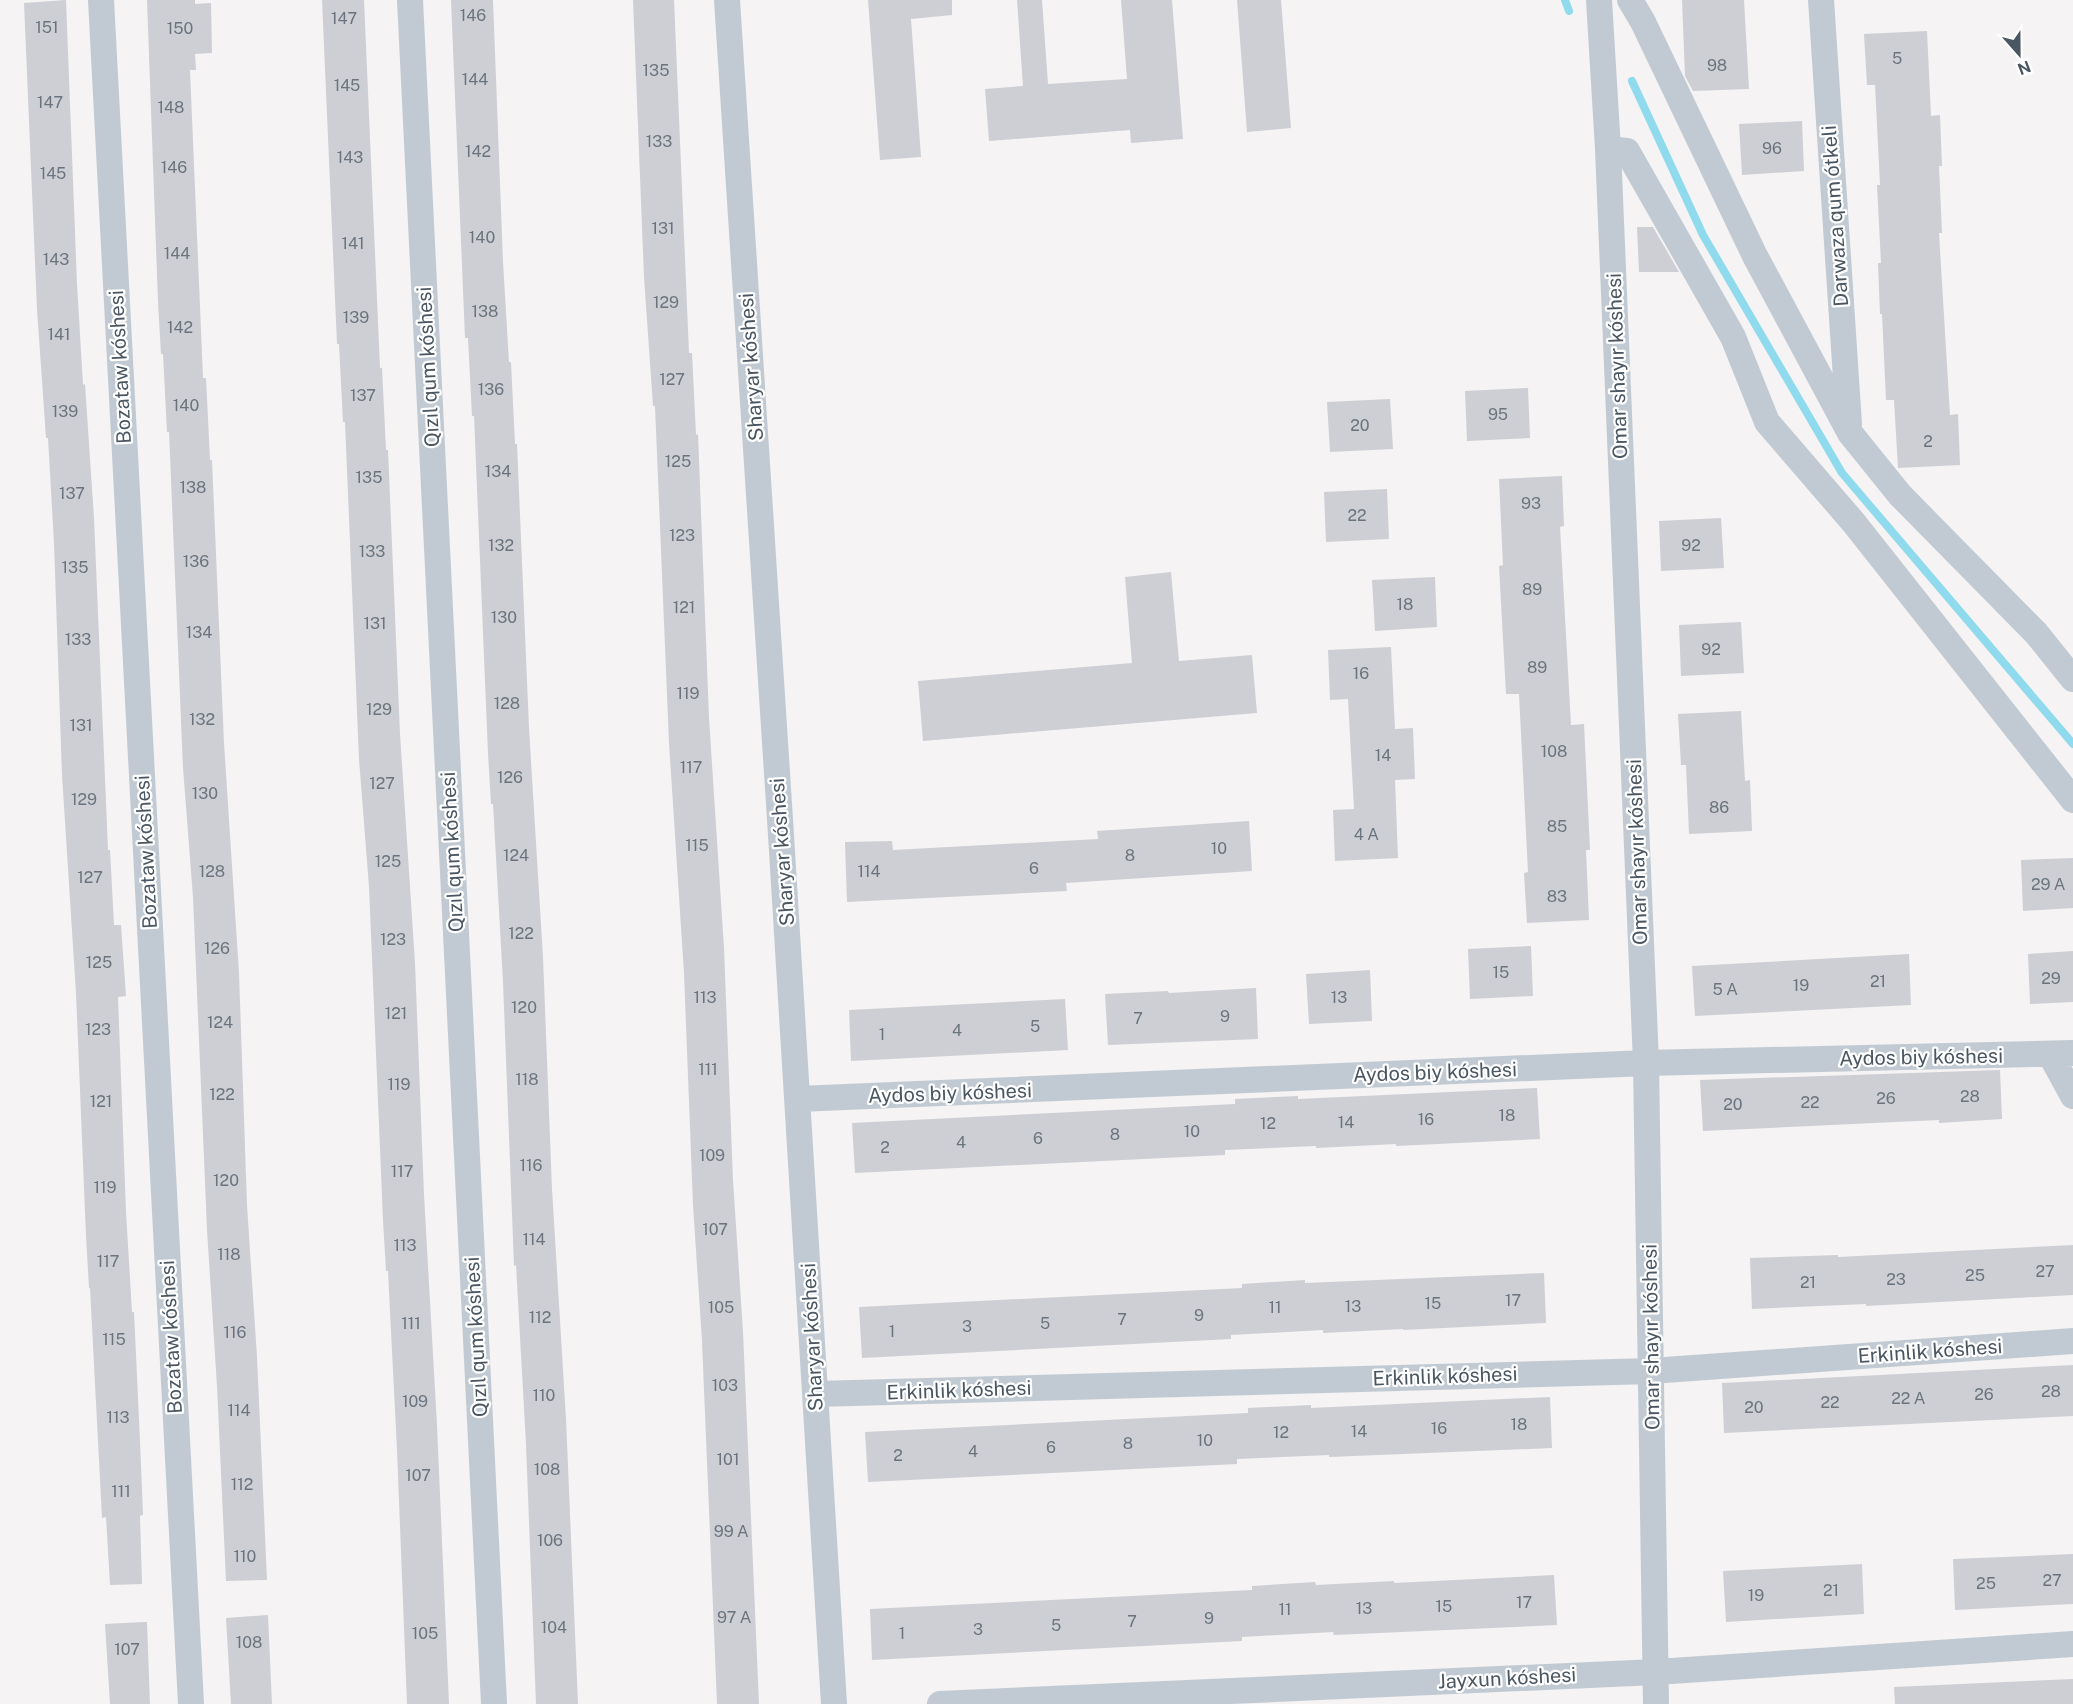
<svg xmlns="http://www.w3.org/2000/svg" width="2073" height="1704" viewBox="0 0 2073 1704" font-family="'Public Sans',sans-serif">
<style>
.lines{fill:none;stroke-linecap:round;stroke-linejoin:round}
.stream{stroke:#90daee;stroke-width:8}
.building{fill:#cdcfd5}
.minor{stroke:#c1cad2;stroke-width:26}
.labels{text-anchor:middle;stroke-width:4.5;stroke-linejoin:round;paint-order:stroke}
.number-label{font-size:16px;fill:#6b747e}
.street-label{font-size:20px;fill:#4a5661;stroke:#fff}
</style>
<rect width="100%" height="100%" fill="#f5f3f3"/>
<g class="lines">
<!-- stream -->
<path class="stream" d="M1565,0L1569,11
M1632,81L1703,235L1842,473L2073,744"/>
</g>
<!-- building -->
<path class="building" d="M66,0L77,284L83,385L85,384L94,518L108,850H110L114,925H121L126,996L118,997L126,1212L132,1312H134L140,1441L143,1515L140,1516L142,1584L110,1585L106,1517L102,1518L90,1288H89L86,1236L76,993L62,775L54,543L48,438H46L37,309L24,3Z
M147,0H195V4L211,3L212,53L195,54L196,70H190L203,378H206L210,460H212L224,743L239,973L247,1205L257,1357L267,1580L226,1581L217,1386L207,1230L193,897L183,768L169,432H167L163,354H161L158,302Z
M322,0H364L380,368H382L386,450H388L400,734L415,963L424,1195L437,1425L449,1704H407L397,1450L388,1271H386L383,1220L369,887L359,759L345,422H343L339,344H337Z
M451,0H493L503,262L509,362H511L515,444H517L529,728L543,957L552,1189L566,1419L578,1704H536L526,1444L516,1265L514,1266L512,1214L503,982L493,804H491L488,753L474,416H472L468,338H465Z
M633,0H674L689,353H692L696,435L698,434L709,718L724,948L733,1180L743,1332L759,1704H717L702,1341L693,1205L684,973L669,743L655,406H653L644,277Z
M868,0H952V15L911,19L921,157L880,160Z
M1017,0H1042L1048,84L1127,79L1121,0H1172L1183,139L1131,143L1130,130L989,141L985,89L1023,86Z
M1237,0H1281L1291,128L1247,132Z
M1682,0H1744L1749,89L1693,91L1685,76Z
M1927,31L1931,116L1940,115L1942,166H1939L1942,233H1939L1950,415L1958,414L1960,465L1898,468L1894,400H1886L1882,314H1880L1878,263H1881L1877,185H1880L1875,85H1867L1864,34Z
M1802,121L1804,171L1742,175L1739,124Z
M1637,227H1653L1679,272H1639Z
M1528,388L1530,438L1467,441L1465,391Z
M1390,399L1393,449L1330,452L1327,402Z
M1562,476L1564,526L1560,527L1571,725L1584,724L1590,850H1586L1589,920L1527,923L1524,873L1528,872L1519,694H1506L1499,566L1503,565L1499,479Z
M1387,489L1389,539L1326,542L1324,492Z
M1721,518L1724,568L1661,571L1659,521Z
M1171,572L1179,661L1252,655L1257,713L923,741L918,681L1132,663L1125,577Z
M1435,577L1437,627L1375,631L1372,580Z
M1741,622L1744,673L1681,676L1679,625Z
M1391,647L1395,729L1413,728L1415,779L1395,780L1398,858L1335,861L1333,810L1354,809L1348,699L1330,700L1328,650Z
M1741,711L1745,781L1750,780L1752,831L1689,834L1686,765H1681L1678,714Z
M1249,821L1252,871L1066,883L1067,891L847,902L845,842L892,841L893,850L1098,839L1097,831Z
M2073,858V908L2023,911L2021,860Z
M1531,946L1533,996L1470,999L1468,949Z
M2073,951V1002L2030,1004L2028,954Z
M1909,954L1911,1005L1695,1016L1692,966Z
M1370,970L1372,1021L1309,1024L1306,974Z
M1256,988L1258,1039L1108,1045L1105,994L1168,991L1169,993Z
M1065,999L1068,1050L851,1061L849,1010Z
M2000,1070L2002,1119L1939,1123V1120L1703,1131L1700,1080Z
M1537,1088L1540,1139L1396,1146V1144L1316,1148V1146L1225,1150V1155L855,1173L852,1123L1235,1104V1099L1298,1096V1099Z
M2073,1245V1295L1866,1306V1304L1752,1309L1750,1258L1838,1255V1257Z
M1544,1273L1546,1323L1403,1330V1329L1323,1333V1330L1231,1335V1339L862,1358L859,1307L1242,1288V1284L1305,1280V1283Z
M2073,1365V1416L1724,1433L1722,1383Z
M1550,1397L1552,1448L1329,1457V1455L1237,1459V1464L868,1482L865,1432L1248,1413V1408L1311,1405V1408Z
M2073,1554V1604L1955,1610L1953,1559Z
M1862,1564L1864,1614L1726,1622L1723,1571Z
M1554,1575L1557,1625L1334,1635L1333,1632L1242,1637V1641L872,1660L870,1609L1252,1590V1586L1315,1582L1316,1585L1394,1581V1583Z
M268,1615L272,1704H231L226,1618Z
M144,1622H147L150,1704H110L105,1624Z
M2073,1679V1704H1895L1894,1687Z"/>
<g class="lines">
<!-- minor -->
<path class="minor" d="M101,0L191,1704
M410,0L494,1704
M727,0L781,835L834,1704
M1599,0L1608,149L1646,1063L1656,1704
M1630,0L1643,22L1755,256L1850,433L1900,495L2036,633L2073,679
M1821,0L1849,424
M1608,149L1627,151L1733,337L1767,422L1854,523L2073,800
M2050,1054L2073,1096
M798,1099L1646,1063L2073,1053
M816,1394L1651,1371L2073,1341
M940,1704L1656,1672L2073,1644"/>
</g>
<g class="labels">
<!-- number labels -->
<g class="number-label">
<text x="473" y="21">146</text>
<text x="344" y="24">147</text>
<text x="47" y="33">151</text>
<text x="180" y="34">150</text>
<text x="1897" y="64">5</text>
<text x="1717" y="71">98</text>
<text x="656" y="76">135</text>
<text x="475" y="85">144</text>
<text x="347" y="91">145</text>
<text x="50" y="108">147</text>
<text x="171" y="113">148</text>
<text x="659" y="147">133</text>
<text x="1772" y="154">96</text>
<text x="478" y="157">142</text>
<text x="350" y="163">143</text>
<text x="174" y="173">146</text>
<text x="53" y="179">145</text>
<text x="663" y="234">131</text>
<text x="482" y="243">140</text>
<text x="353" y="249">141</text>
<text x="177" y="259">144</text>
<text x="56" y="265">143</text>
<text x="666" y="308">129</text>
<text x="485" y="317">138</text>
<text x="356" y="323">139</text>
<text x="180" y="333">142</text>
<text x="59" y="340">141</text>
<text x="672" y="385">127</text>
<text x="491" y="395">136</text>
<text x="363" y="401">137</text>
<text x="186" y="411">140</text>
<text x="65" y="417">139</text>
<text x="1498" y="420">95</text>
<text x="1360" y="431">20</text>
<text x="1928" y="447">2</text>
<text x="678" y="467">125</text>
<text x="498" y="477">134</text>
<text x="369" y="483">135</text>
<text x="193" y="493">138</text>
<text x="72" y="499">137</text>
<text x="1531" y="509">93</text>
<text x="1357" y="521">22</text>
<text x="682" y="541">123</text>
<text x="501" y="551">132</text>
<text x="1691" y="551">92</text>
<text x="372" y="557">133</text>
<text x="196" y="567">136</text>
<text x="75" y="573">135</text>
<text x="1532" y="595">89</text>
<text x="1405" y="610">18</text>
<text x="684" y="613">121</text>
<text x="504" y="623">130</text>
<text x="375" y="629">131</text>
<text x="199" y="638">134</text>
<text x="78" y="645">133</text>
<text x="1711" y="655">92</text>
<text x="1537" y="673">89</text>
<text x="1361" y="679">16</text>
<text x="688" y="699">119</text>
<text x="507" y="709">128</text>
<text x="379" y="715">129</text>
<text x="202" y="725">132</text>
<text x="81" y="731">131</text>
<text x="1554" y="757">108</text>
<text x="1383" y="761">14</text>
<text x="691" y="773">117</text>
<text x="510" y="783">126</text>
<text x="382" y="789">127</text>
<text x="205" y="799">130</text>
<text x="84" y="805">129</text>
<text x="1719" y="813">86</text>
<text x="1557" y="832">85</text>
<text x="1366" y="840">4 А</text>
<text x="697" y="851">115</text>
<text x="1219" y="854">10</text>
<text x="516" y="861">124</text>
<text x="1130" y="861">8</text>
<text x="388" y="867">125</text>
<text x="1034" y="874">6</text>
<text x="212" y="877">128</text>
<text x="869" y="877">114</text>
<text x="90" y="883">127</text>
<text x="2048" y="890">29 А</text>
<text x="1557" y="902">83</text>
<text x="521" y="939">122</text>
<text x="393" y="945">123</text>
<text x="217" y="954">126</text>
<text x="99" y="968">125</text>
<text x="1501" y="978">15</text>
<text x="2051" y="984">29</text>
<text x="1878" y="987">21</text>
<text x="1801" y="991">19</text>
<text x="1725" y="995">5 А</text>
<text x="705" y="1003">113</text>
<text x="1339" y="1003">13</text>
<text x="524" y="1013">120</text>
<text x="396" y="1019">121</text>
<text x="1225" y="1022">9</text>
<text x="1138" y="1024">7</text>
<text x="220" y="1028">124</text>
<text x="1035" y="1032">5</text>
<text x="98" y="1035">123</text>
<text x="957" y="1036">4</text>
<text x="882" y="1040">1</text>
<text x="708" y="1075">111</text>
<text x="527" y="1085">118</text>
<text x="399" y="1090">119</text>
<text x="222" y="1100">122</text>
<text x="1970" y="1102">28</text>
<text x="1886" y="1104">26</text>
<text x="101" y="1107">121</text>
<text x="1810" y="1108">22</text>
<text x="1733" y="1110">20</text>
<text x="1507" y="1121">18</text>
<text x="1426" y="1125">16</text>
<text x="1346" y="1128">14</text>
<text x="1268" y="1129">12</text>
<text x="1192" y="1137">10</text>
<text x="1115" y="1140">8</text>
<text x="1038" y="1144">6</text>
<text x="961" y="1148">4</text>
<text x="885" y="1153">2</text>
<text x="712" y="1161">109</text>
<text x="531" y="1171">116</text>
<text x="402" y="1177">117</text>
<text x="226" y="1186">120</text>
<text x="105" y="1193">119</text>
<text x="715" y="1235">107</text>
<text x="534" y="1245">114</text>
<text x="405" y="1251">113</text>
<text x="229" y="1260">118</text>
<text x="108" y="1267">117</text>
<text x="2045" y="1277">27</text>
<text x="1975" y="1281">25</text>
<text x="1896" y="1285">23</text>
<text x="1808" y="1288">21</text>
<text x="1513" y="1306">17</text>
<text x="1433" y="1309">15</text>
<text x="1353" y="1312">13</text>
<text x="721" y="1313">105</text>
<text x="1275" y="1313">11</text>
<text x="1199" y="1321">9</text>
<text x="540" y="1323">112</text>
<text x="1122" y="1325">7</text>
<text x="411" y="1329">111</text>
<text x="1045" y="1329">5</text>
<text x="967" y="1332">3</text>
<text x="892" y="1337">1</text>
<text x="235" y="1338">116</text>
<text x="114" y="1345">115</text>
<text x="725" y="1391">103</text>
<text x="2051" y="1397">28</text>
<text x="1984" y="1400">26</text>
<text x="544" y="1401">110</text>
<text x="1908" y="1404">22 А</text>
<text x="415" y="1407">109</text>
<text x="1830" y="1408">22</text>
<text x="1754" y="1413">20</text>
<text x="239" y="1416">114</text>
<text x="118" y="1423">113</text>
<text x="1519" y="1430">18</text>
<text x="1439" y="1434">16</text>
<text x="1359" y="1437">14</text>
<text x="1281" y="1438">12</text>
<text x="1205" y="1446">10</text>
<text x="1128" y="1449">8</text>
<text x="1051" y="1453">6</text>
<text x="973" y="1457">4</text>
<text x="898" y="1461">2</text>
<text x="728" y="1465">101</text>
<text x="547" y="1475">108</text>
<text x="418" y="1481">107</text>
<text x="242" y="1490">112</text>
<text x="121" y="1497">111</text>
<text x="731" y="1537">99 А</text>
<text x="550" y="1546">106</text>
<text x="245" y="1562">110</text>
<text x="2052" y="1586">27</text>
<text x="1986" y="1589">25</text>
<text x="1831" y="1596">21</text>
<text x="1756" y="1601">19</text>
<text x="1524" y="1608">17</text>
<text x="1444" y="1612">15</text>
<text x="1364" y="1614">13</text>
<text x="1285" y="1615">11</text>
<text x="734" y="1623">97 А</text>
<text x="1209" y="1624">9</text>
<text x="1132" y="1627">7</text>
<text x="1056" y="1631">5</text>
<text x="554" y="1633">104</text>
<text x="978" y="1635">3</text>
<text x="425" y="1639">105</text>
<text x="902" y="1639">1</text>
<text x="249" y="1648">108</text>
<text x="127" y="1655">107</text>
</g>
<!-- street labels -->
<g class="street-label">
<text transform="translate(1835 216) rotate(-94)" y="7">Darwaza qum ótkeli</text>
<text transform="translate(1617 366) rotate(-92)" y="7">Omar shayır kóshesi</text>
<text transform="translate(120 367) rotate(-93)" y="7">Bozataw kóshesi</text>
<text transform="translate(428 367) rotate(-93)" y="7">Qızıl qum kóshesi</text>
<text transform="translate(751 367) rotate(-94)" y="7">Sharyar kóshesi</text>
<text transform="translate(146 852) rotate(-93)" y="7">Bozataw kóshesi</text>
<text transform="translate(452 852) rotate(-93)" y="7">Qızıl qum kóshesi</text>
<text transform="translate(782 852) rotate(-94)" y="7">Sharyar kóshesi</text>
<text transform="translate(1637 852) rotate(-92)" y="7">Omar shayır kóshesi</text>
<text transform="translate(1921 1057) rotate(-1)" y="7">Aydos biy kóshesi</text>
<text transform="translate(1435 1072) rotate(-2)" y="7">Aydos biy kóshesi</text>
<text transform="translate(950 1093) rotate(-2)" y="7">Aydos biy kóshesi</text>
<text transform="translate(171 1337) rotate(-93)" y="7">Bozataw kóshesi</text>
<text transform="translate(476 1337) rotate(-93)" y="7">Qızıl qum kóshesi</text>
<text transform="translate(812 1337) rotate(-93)" y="7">Sharyar kóshesi</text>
<text transform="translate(1651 1337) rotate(-91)" y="7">Omar shayır kóshesi</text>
<text transform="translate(1930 1351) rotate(-4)" y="7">Erkinlik kóshesi</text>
<text transform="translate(1445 1376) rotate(-2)" y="7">Erkinlik kóshesi</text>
<text transform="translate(959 1390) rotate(-2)" y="7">Erkinlik kóshesi</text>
<text transform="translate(1507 1678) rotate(-3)" y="7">Jayxun kóshesi</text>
</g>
</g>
<!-- north arrow -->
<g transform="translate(2019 54) rotate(159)" stroke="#ffffff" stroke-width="4.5" paint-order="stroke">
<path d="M0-4.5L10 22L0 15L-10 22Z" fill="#4a5661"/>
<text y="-9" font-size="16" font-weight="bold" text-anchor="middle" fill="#4a5661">N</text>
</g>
</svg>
